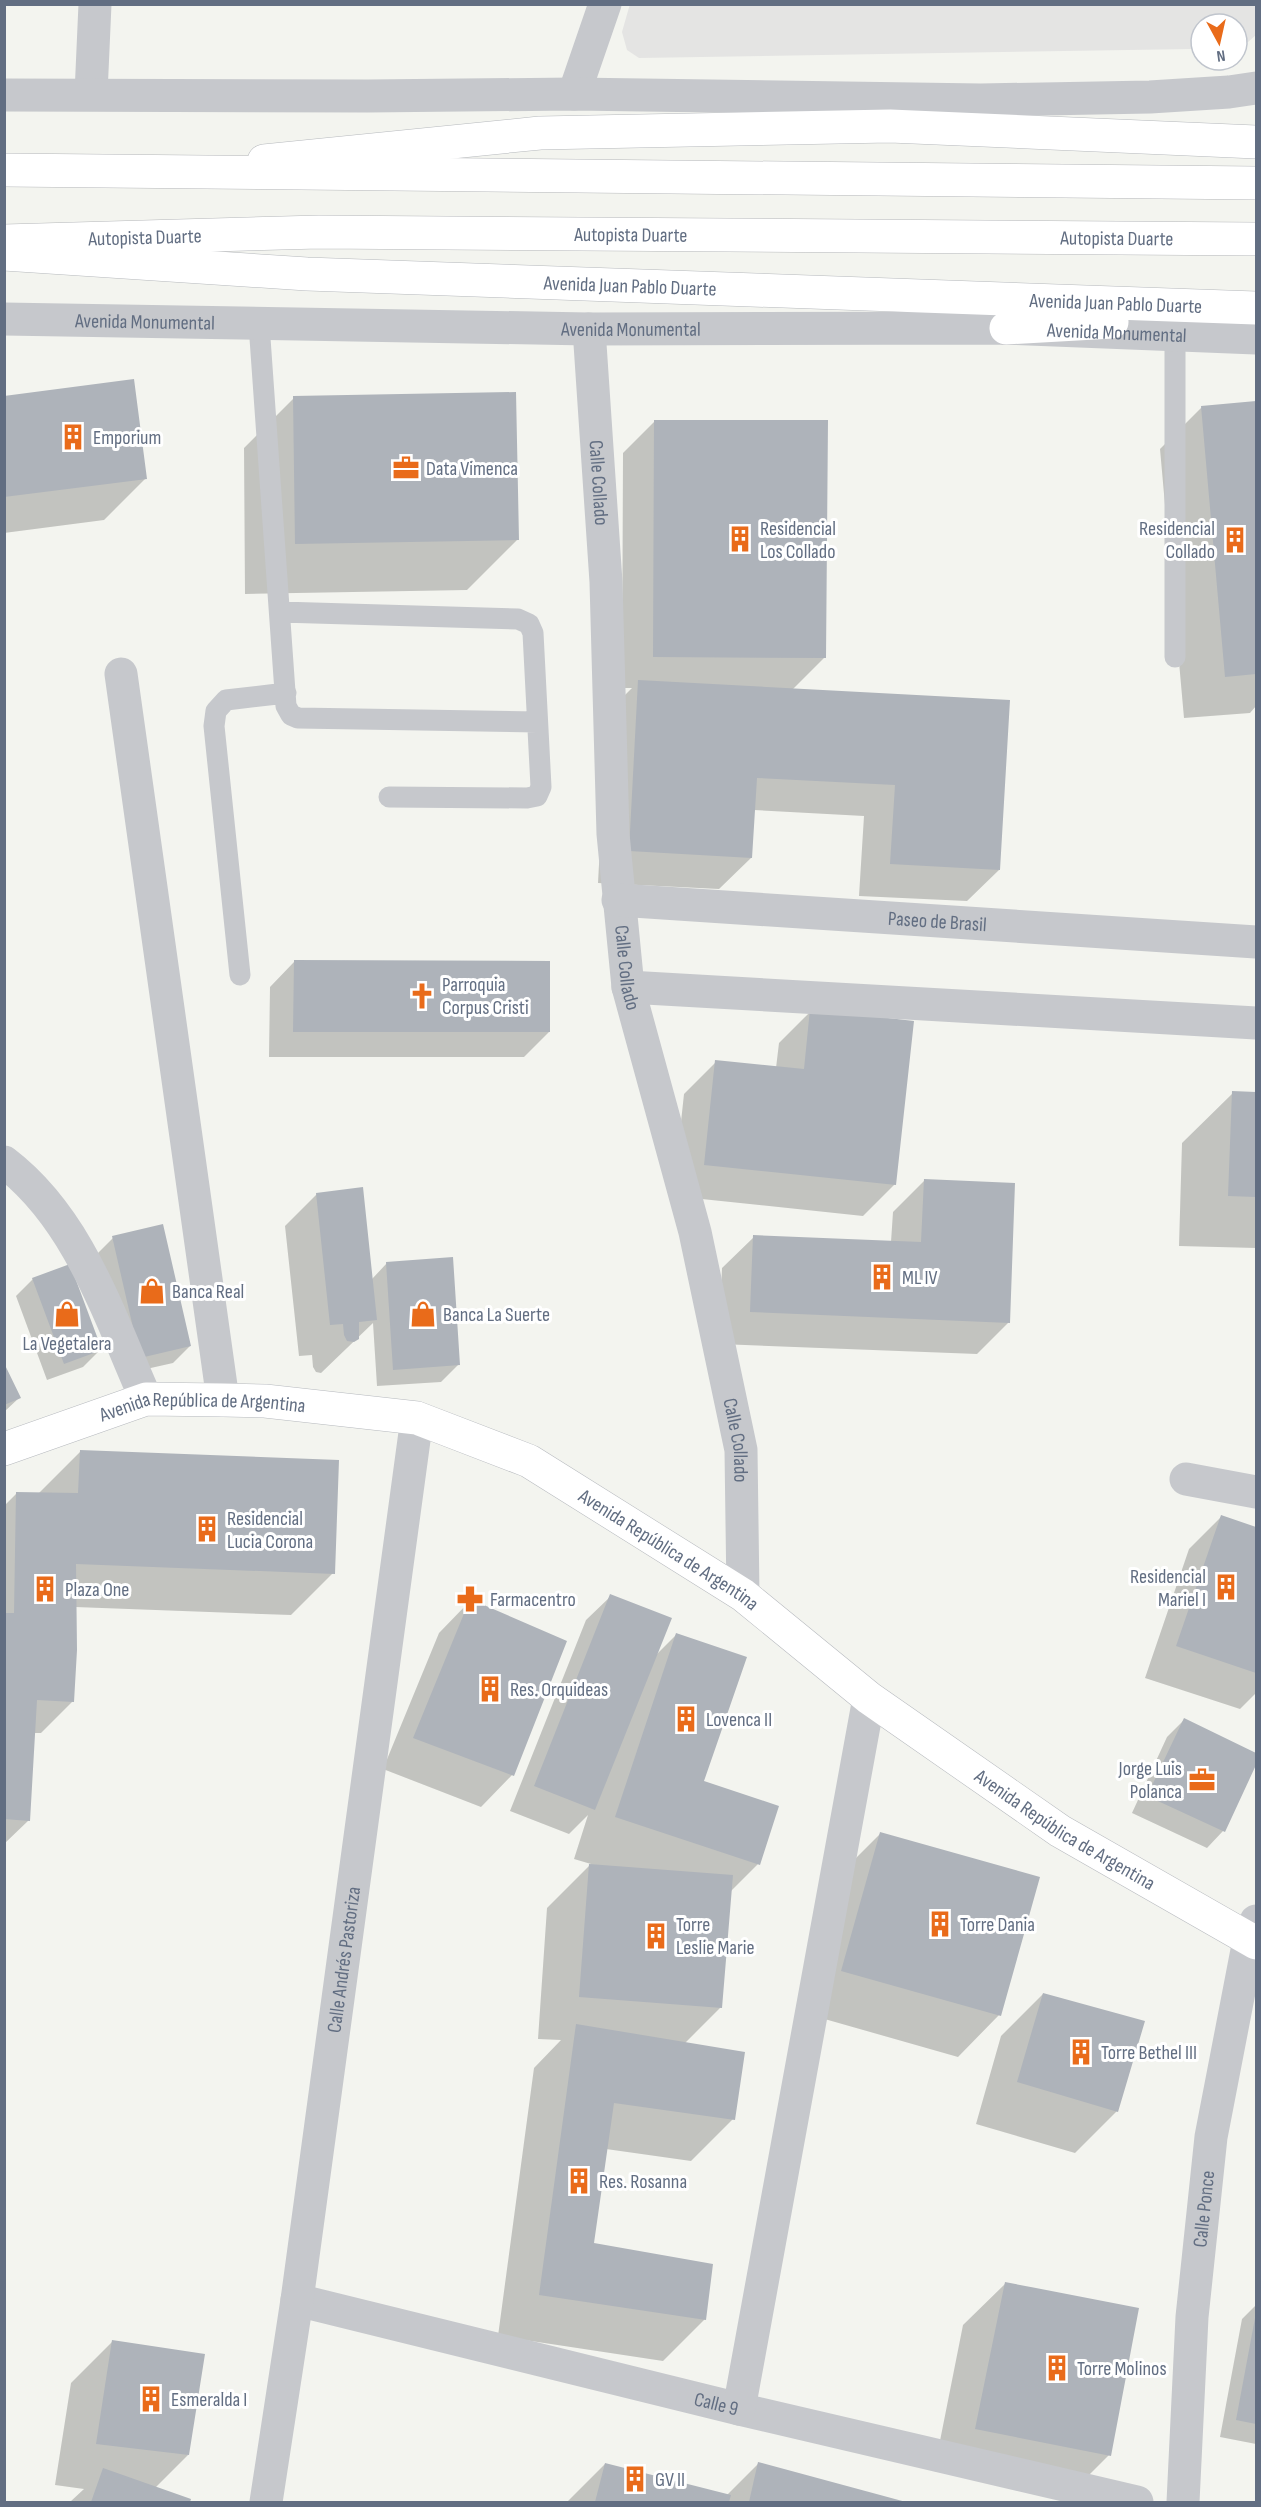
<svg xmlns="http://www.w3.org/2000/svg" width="1261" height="2507" viewBox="0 0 1261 2507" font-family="'Sofia Sans Condensed',sans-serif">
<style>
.built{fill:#e4e4e3}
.shadow{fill:#0003}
.building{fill:#aeb3ba}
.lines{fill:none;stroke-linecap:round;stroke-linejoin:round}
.secondary-casing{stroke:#b6b9be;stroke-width:34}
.primary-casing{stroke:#b6b9bd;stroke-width:34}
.highway-casing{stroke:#b6b8bb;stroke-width:34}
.lane{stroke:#c6c8cc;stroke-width:21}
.street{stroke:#c6c8cc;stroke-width:33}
.secondary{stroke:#fff;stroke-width:33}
.primary{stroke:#fff;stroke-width:33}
.highway{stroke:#fff;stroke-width:33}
.labels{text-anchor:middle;stroke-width:6;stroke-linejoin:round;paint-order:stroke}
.street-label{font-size:20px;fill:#626e82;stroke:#fff}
.poi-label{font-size:20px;fill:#626e82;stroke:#fff;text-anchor:start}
</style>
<rect width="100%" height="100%" fill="#f3f4ef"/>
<!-- built -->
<path class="built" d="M630,4H1256V35L1248,42L1237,44V24H1201V48L1192,49L639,58L627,50L622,32Z"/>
<!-- shadow -->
<path class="shadow" d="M4,397L146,478L104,520L4,533Z
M294,398L517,540L467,590L245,594L244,448Z
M1256,403V706L1250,713L1184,718L1160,449L1202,407Z
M655,421L825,657L792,690L999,870L967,901L859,896L864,816L754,810L751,858L719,889L598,883L607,713L632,688H622L623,453Z
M294,962L549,1032L524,1057H269L270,987Z
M811,1011L895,1184L863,1216L673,1196L684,1094L716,1062L776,1068L779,1043Z
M1233,1093H1256V1248L1179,1246L1182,1143Z
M924,1181L1009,1322L977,1354L719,1344L722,1268L754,1237L891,1242L893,1212Z
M317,1194L372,1279L387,1263L458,1365L441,1382L377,1386L373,1323L321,1373L316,1372L313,1367L312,1355L299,1356L285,1226Z
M113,1238L190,1346L173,1363L124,1374L96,1255Z
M33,1279L100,1350L83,1367L47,1380L16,1296Z
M4,1366L19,1398L4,1412Z
M81,1451L333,1573L291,1615L75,1607L73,1701L41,1733H34L29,1820L4,1844V1506L16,1494H38Z
M1221,1517L1256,1529V1693L1240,1709L1145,1678L1189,1549Z
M611,1596L655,1656L676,1635L702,1782L758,1864L730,1892L721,2007L685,2043L733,2119L691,2161L606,2149L592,2244L705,2319L663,2361L498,2336L534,2068L561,2040L538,2039L547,1908L591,1864L574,1859L588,1815L569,1834L510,1811L586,1620Z
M470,1601L512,1775L481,1807L383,1769L439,1633Z
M1184,1720L1256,1754V1761L1223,1831L1207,1848L1132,1813L1167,1737Z
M880,1834L999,2015L958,2057L800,2012L838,1876Z
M1043,1994L1117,2111L1075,2153L976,2124L1001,2036Z
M1005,2284L1109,2455L1067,2497L934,2471L963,2325Z
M1256,2305V2444L1220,2437L1242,2319Z
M113,2341L188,2455L155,2488L189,2500L188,2502H70L84,2489L55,2485L71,2383Z
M605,2464L727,2495L758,2464L903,2502H567Z"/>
<!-- building -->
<path class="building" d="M134,379L147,479L4,497V396Z
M516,392L519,540L295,544L293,396Z
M1256,401V674L1225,677L1201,406Z
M654,420H828L826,658L653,657Z
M638,680L1010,700L1000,870L890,864L895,785L757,778L752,858L629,851Z
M294,960L550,961V1032H293Z
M810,1009L914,1021L896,1185L704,1165L715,1060L804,1069Z
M1232,1091L1256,1092V1197L1228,1196Z
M924,1179L1015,1183L1010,1323L750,1312L753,1235L921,1242Z
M363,1187L377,1320L359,1322V1339L354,1342L347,1341L344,1335L343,1324L330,1325L316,1193Z
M163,1224L191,1346L140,1358L112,1236Z
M453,1257L460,1365L393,1370L386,1262Z
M70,1264L102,1350L64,1364L32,1278Z
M4,1363L21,1398L4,1405Z
M80,1450L339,1460L335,1574L76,1564L77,1650L74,1702L37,1700L30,1821L4,1819V1613H14L16,1492L78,1493Z
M1221,1515L1256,1527V1673L1176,1646Z
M610,1594L672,1618L595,1810L534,1786Z
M470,1599L567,1641L514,1776L413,1738Z
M676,1633L747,1657L704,1781L779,1806L760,1865L615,1817Z
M1184,1718L1256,1753V1765L1225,1832L1147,1796Z
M880,1832L1040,1877L1001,2016L841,1971Z
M589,1864L733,1875L722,2008L579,1997Z
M1043,1993L1145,2021L1118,2112L1017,2082Z
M576,2024L745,2052L735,2120L614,2103L594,2243L713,2264L706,2320L539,2295Z
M1005,2282L1139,2308L1111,2456L975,2429Z
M1255,2318H1256V2424L1236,2420Z
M112,2340L205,2354L189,2455L96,2444Z
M758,2462L906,2502H749Z
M605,2463L731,2495L729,2502H595Z
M103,2468L191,2499L190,2502H91Z"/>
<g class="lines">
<!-- secondary casing -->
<g class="secondary-casing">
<g id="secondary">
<path id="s7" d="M4,1449L146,1399L223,1400L265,1401L417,1418L529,1461L743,1595L869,1698L1060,1831L1256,1943"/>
</g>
</g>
<!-- primary casing -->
<g class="primary-casing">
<g id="primary">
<path d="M264,161L540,133L890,126L1256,142"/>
<path id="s8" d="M4,254L307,274L1256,308"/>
<path d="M1006,328L1112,322"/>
</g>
</g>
<!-- highway casing -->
<g class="highway-casing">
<g id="highway">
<path d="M4,170L1256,183"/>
<path id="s9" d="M4,241L319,232L1256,239"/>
</g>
</g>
<!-- lane -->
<path class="lane" d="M259,324L286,706L291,715L298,718L537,722
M280,612L518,619L529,624L533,633L541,787L537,796L527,798L389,797
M1175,657V335
M240,975L214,726L216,711L226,700L286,693"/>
<!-- street -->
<g class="street">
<path d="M91,94L95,4"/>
<path d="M574,94L605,4"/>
<path d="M4,95L368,96L574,94L981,100L1150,97L1229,92L1256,88"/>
<path id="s1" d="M4,319L589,329L1006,328L1256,338"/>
<path id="s2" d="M589,329L606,582L613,834L628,987L695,1232L741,1450L743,1595"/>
<path d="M121,674L223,1400"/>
<path id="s3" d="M618,900L1256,942"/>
<path d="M628,987L1256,1023"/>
<path d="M4,1162C79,1219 109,1316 146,1399"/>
<path d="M1186,1479L1256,1492"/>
<path id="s4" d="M297,2300L739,2409L1137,2502"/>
<path d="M739,2409L869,1698"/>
<path id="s5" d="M266,2502L297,2300L417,1418"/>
<path id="s6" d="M1183,2502L1192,2317L1211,2137L1249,1940L1256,1921"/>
</g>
<!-- secondary -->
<use href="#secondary" class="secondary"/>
<!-- primary -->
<use href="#primary" class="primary"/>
<!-- highway -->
<use href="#highway" class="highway"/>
</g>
<!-- icons -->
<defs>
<g id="building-bare" transform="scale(2.07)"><path d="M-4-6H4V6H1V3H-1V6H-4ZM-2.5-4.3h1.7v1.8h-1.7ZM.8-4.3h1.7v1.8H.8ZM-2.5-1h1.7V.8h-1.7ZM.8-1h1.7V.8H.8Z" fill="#e96b1a" stroke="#fff" stroke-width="2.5" paint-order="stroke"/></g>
<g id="office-bare" transform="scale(2.07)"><path d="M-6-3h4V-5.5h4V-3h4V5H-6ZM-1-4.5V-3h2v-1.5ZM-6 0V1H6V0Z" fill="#e96b1a" stroke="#fff" stroke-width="2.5" paint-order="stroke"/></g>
<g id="church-bare" transform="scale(2.07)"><path d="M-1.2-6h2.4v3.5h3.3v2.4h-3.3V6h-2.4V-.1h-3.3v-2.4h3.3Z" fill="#e96b1a" stroke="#fff" stroke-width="2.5" paint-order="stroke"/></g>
<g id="shop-bare" transform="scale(2.07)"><path d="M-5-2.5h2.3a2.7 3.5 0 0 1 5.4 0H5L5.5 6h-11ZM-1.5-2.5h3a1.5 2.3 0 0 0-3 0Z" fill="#e96b1a" stroke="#fff" stroke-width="2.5" paint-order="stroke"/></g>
<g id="pharmacy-bare" transform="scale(2.07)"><path d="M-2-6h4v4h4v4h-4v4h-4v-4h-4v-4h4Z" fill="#e96b1a" stroke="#fff" stroke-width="2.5" paint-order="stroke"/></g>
</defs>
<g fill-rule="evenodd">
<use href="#building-bare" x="73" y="437"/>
<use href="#office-bare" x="406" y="468"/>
<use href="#building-bare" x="740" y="539"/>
<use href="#building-bare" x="1235" y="540"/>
<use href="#church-bare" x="422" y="996"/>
<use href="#building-bare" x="882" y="1277"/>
<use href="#shop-bare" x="152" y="1291"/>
<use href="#shop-bare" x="67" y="1314"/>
<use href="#shop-bare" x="423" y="1314"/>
<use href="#building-bare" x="207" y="1529"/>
<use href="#building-bare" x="1226" y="1587"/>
<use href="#building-bare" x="45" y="1589"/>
<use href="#pharmacy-bare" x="470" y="1599"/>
<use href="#building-bare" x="490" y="1689"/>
<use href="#building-bare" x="686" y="1719"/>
<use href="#office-bare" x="1202" y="1780"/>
<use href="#building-bare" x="940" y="1924"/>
<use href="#building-bare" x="656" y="1936"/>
<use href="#building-bare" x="1081" y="2052"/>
<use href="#building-bare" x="579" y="2181"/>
<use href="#building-bare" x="1057" y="2368"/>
<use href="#building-bare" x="151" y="2399"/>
<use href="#building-bare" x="635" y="2479"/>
</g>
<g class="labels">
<!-- street labels -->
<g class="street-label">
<text dy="7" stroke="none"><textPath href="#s9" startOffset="627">Autopista Duarte</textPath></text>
<text dy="7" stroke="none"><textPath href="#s9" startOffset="141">Autopista Duarte</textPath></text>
<text dy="7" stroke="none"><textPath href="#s9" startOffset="1113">Autopista Duarte</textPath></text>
<text dy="7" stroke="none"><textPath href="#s8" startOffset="627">Avenida Juan Pablo Duarte</textPath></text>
<text dy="7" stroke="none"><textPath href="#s8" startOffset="1113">Avenida Juan Pablo Duarte</textPath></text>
<text dy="7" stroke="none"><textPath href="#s1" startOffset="141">Avenida Monumental</textPath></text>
<text dy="7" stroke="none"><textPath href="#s1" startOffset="627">Avenida Monumental</textPath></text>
<text dy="7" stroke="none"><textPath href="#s1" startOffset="1113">Avenida Monumental</textPath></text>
<text dy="7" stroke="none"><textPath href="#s2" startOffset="154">Calle Collado</textPath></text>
<text dy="7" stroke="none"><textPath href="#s3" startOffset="320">Paseo de Brasil</textPath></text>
<text dy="7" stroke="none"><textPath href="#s2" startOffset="640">Calle Collado</textPath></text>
<text dy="7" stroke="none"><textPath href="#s7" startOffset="206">Avenida República de Argentina</textPath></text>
<text dy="7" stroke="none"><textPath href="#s2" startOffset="1126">Calle Collado</textPath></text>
<text dy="7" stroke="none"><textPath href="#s7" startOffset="708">Avenida República de Argentina</textPath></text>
<text dy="7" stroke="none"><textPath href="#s7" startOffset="1194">Avenida República de Argentina</textPath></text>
<text dy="7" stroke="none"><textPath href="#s5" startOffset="548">Calle Andrés Pastoriza</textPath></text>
<text dy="7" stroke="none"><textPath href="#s6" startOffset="294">Calle Ponce</textPath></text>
<text dy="7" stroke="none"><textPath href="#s4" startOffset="432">Calle 9</textPath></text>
</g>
<!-- poi labels -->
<g class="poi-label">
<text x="93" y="444">Emporium</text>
<text x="426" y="475">Data Vimenca</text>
<text x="760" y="535">Residencial<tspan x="760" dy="23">Los Collado</tspan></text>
<text x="1215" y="535" text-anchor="end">Residencial<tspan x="1215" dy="23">Collado</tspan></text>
<text x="442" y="991">Parroquia<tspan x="442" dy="23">Corpus Cristi</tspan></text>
<text x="902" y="1284">ML IV</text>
<text x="172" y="1298">Banca Real</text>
<text x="443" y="1321">Banca La Suerte</text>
<text x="67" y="1350" text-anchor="middle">La Vegetalera</text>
<text x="227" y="1525">Residencial<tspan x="227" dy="23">Lucia Corona</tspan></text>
<text x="1206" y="1583" text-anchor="end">Residencial<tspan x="1206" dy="23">Mariel I</tspan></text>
<text x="65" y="1596">Plaza One</text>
<text x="490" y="1606">Farmacentro</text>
<text x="510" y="1696">Res. Orquideas</text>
<text x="706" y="1726">Lovenca II</text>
<text x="1182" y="1775" text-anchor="end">Jorge Luis<tspan x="1182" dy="23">Polanca</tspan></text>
<text x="676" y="1931">Torre<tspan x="676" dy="23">Leslie Marie</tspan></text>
<text x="960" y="1931">Torre Dania</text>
<text x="1101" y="2059">Torre Bethel III</text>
<text x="599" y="2188">Res. Rosanna</text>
<text x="1077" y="2375">Torre Molinos</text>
<text x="171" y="2406">Esmeralda I</text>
<text x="655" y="2486">GV II</text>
</g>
</g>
<!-- border -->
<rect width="1261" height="2507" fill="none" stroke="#626e82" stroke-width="12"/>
<!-- north arrow -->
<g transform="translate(1219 42) rotate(172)"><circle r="28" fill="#ffffff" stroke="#c0c5cd" stroke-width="1.5"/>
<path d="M0-4.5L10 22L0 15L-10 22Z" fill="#e96b1a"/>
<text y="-9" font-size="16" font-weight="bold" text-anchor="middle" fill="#626e82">N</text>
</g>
</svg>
